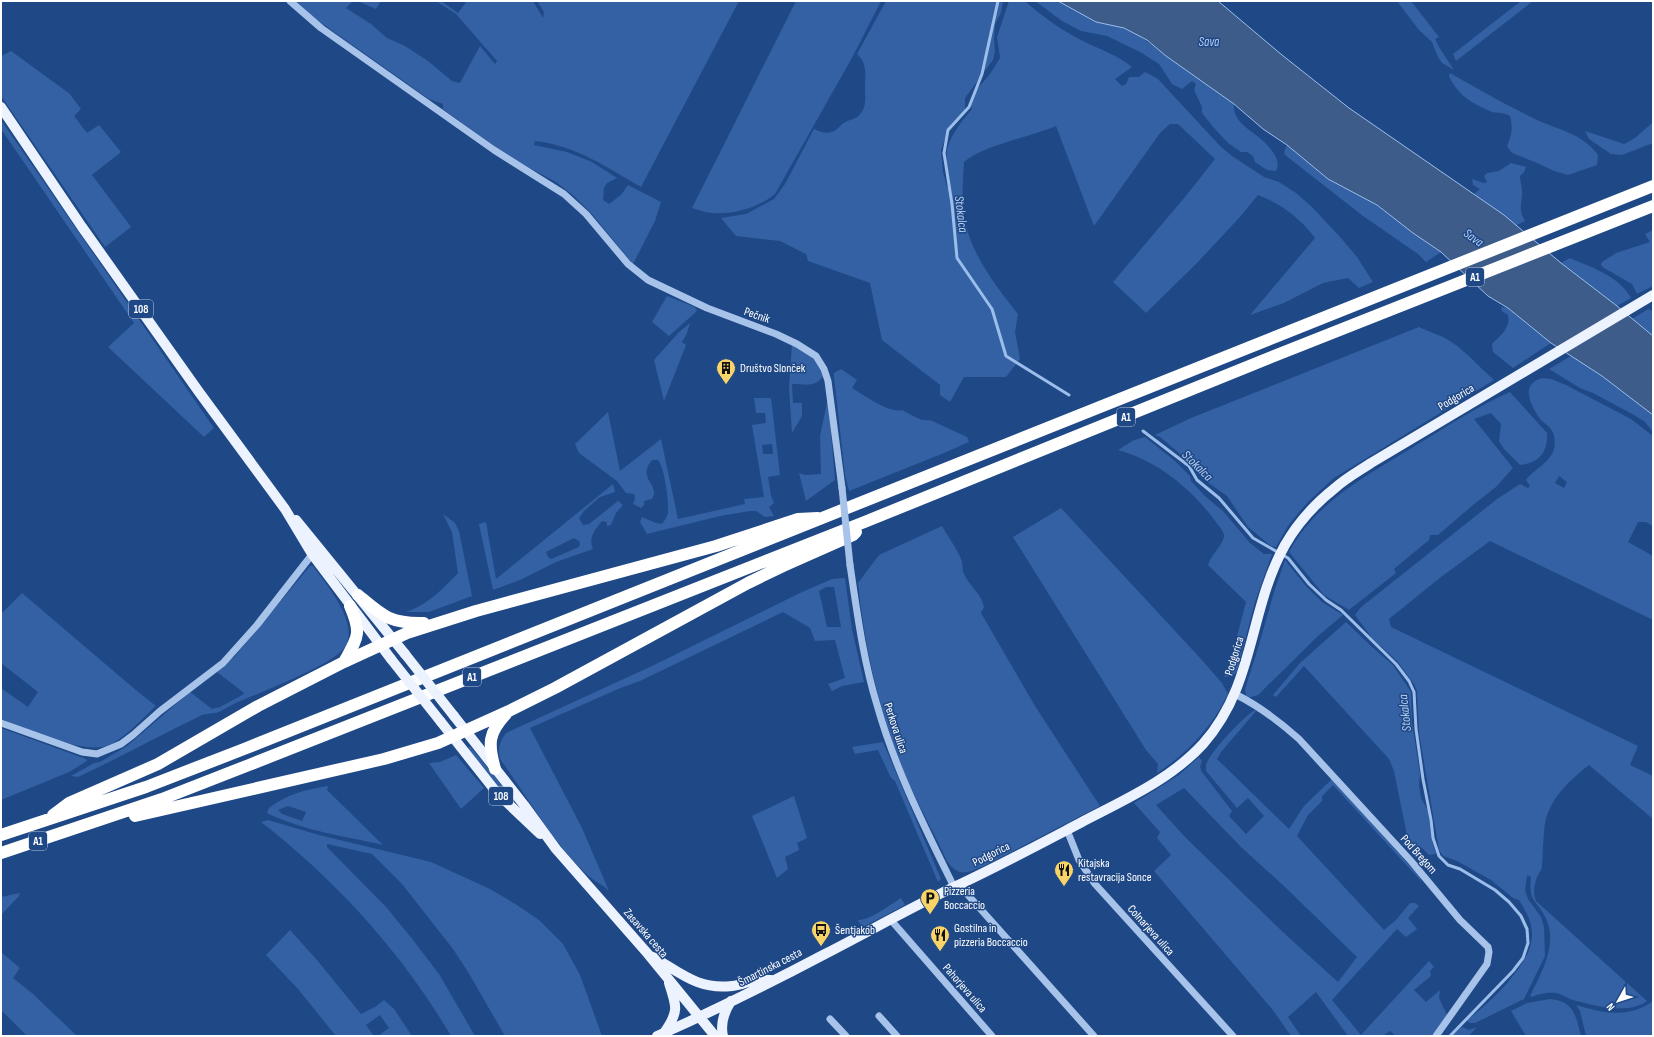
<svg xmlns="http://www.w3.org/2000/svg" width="1654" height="1037" viewBox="0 0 1654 1037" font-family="'Sofia Sans Condensed',sans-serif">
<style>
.green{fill:#3361a3;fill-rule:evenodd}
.water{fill:#3e5c89;stroke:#9cbeeb}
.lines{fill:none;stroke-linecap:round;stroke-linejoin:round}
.stream{stroke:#9cbeeb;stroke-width:3}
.minor{stroke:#a8c3ea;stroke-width:7}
.major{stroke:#ecf2fe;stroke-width:10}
.highway{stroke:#fff;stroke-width:12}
.minor-bridge{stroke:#a8c3ea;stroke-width:7}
.major-bridge{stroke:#ecf2fe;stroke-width:10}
.labels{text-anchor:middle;stroke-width:3;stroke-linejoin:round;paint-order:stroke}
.shield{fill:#1f4886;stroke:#bcc8db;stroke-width:1}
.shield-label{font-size:11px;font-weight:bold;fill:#fff}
.street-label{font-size:12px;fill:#fff;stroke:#1f4886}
.poi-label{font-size:12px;fill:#fff;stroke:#1f4886;text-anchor:start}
.water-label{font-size:13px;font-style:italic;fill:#b4cef1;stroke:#1f4886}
</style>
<rect width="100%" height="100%" fill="#1f4886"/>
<!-- green -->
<path class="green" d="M296,1H381L376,9L360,2H352L346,8L371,24L387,38L405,46L428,61L452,81L460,83L480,46L495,64L497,61L456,14L436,1H441L458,13L467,1H533L543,18L544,12L537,1H739L641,187C606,167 577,146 535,141L534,145L567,152L592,162L617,178L607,183L604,188L603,200L609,204L621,195L628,185L661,202L655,221L633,264L592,214L574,196L556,182L511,158L443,109V104L429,99L313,17Z
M796,1H881L853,56L775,194C760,207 733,215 713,213C706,213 699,210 692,208Z
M886,1H1003L1001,13L995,24L994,39L995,51L993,60L965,98V111L947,134L941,150L943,172L947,187L950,184C949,173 944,157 948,146C951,135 964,118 972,109L970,103L973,94L990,74L1000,58L997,37L1009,1H1025C1040,15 1063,31 1081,40C1098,49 1118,55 1132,67L1115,79L1122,86L1126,84L1129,77H1139L1145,72L1158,79L1220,146L1232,156L1264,177L1279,182L1296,193L1312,207L1341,238L1357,257L1373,282L1359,288L1348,278L1323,283L1284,303L1250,315L1315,238C1300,218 1281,204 1258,195L1239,218L1197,263L1146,313L1113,282L1185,197L1215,159L1178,124H1170L1160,133L1094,226L1056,126C1030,137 984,145 964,162C963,180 961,204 965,221C972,256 996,286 1018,314L1015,332L1020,359L1006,377H964L950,402L940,395V385L882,340L870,283L808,261L806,254L780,241L736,236L721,218L746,214L774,199L785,184L814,129C822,133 830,135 837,129C840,127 841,124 844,123C849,119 856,120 860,114C867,106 865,98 865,88C865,75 868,64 857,54Z
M1035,1H1058L1096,22L1116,25L1138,35L1234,104C1232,125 1257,132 1268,146C1274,152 1281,163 1276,171L1267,170L1255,162L1253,156L1247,152H1241L1228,143L1214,128L1202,113V107L1194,90L1196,84L1192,81L1182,89L1172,84L1159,64L1140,52L1107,36L1081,31L1062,21Z
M1397,1H1411L1439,37L1435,39L1439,47L1454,70L1442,63L1438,57L1432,42L1419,30Z
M1521,1H1533L1456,61L1453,54Z
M11,51L70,94L81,109L74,116L87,133L99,125L121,152L92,175L131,227L105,247L1,96V56Z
M1450,73C1478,89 1506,105 1535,119C1558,130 1582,133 1598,155L1597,165L1568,175L1554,171L1537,163L1512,153L1507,146C1512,135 1513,128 1510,116C1504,112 1499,114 1492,112C1489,111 1486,109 1483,108C1468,101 1456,92 1449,76Z
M1,120L214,428L204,437L108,347L134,323L1,129Z
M1652,123L1653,143L1622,155L1611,154L1589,139L1585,131L1624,144L1635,138Z
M1287,145L1328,179L1377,205L1413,233L1441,252L1426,262L1418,254L1363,216L1285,155L1284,152Z
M1511,163L1526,167L1524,172L1520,176C1520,182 1523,189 1522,196C1521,205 1519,212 1525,221L1515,226L1497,210L1473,195L1480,189L1473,185L1472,179L1484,183L1487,182L1484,176L1487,173L1499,171Z
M1653,230V286L1637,294L1632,284L1604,268L1601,265L1602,262L1616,253L1650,242L1645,234Z
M1570,258C1591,267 1619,276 1631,298L1617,306L1561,263Z
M667,296L695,307L697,311L669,336L652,322Z
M1502,307L1508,308L1551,343L1513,368L1493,352L1492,344C1500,336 1511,328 1508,315L1502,311L1501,309Z
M1648,309L1653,311V336L1632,319Z
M690,323L687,333L682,342L686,345L664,401L654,360L679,332Z
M1419,327C1429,332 1441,335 1450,341C1467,352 1479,367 1494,380L1334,478L1309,501L1300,511L1288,526L1276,547L1271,546L1248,527L1227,496L1203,479L1198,469L1160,437L1155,435L1191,418Z
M792,344C808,354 818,357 823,376C815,388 805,384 792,384L793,403H802V416L792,433L789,388Z
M1571,356L1602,376L1653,415V432L1645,422L1634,415L1593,393L1580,388L1549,369Z
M841,369L857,380L852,388C864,395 890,414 902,410C910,414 921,422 930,420L967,437L969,442L944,453L849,491L845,475L834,377V373Z
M1542,378L1551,379L1566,385L1631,419L1653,436V526L1646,522H1638L1628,542L1653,556V620L1490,541L1441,577L1389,619L1391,627L1638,746L1630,765L1653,776V819L1589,765C1570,780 1550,798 1545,823C1543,837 1543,852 1542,866C1542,870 1539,873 1537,877C1534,886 1533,893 1536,901L1647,1001C1628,1015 1595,1006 1573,1000C1567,998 1562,994 1556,993C1548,992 1538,994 1532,997L1530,996C1541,973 1557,947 1547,921C1539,900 1528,905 1531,877L1527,875L1525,890L1528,899L1541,917L1544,927L1545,956L1524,999L1475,1023H1470L1466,1020C1486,1008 1527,967 1531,943C1535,927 1527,913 1519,900L1513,898L1491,880L1457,861L1443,856L1439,850L1419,733L1417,691L1414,684L1397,661L1372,638L1355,615L1360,608L1497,499L1520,484L1528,488L1530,486L1526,480C1534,469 1550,463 1554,449C1555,445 1555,437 1553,433C1551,427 1545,424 1541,420C1535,412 1523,393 1532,384C1534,381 1539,379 1542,378ZM1559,476L1567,482L1564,488L1555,483Z
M1510,392L1547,433C1548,452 1540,463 1520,465L1504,449L1499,441L1501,424L1491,413L1474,419L1513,468L1496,487L1473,505L1438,535H1430L1429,540L1394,569L1396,573L1349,610L1324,595L1289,552C1317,500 1370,474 1418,444C1448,426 1478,406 1510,392Z
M754,398H771L780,475L768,477L771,496L774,503L769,507L774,516L765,517L756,511H750L720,516L647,534L640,522L642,517L656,523L662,524C665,520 667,517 668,513C669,501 665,469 658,460H652C636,479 661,484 652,499L644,501V505L641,508L633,504L635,498L634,494L626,493L617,481L579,453L575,444L608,412L620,471L661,439L678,519L745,504L744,499L764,497L752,425L766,423L765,413H756ZM772,444L773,454H763L762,445Z
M828,398L835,480L806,501L799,473L805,475L821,474L820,436Z
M1145,437L1175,461L1190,476L1191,481L1206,497L1223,511L1250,543L1264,554H1272L1255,602L1237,671L1233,676L1224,677L1231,659L1246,602L1208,565C1211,554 1224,544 1224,536C1224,530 1216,523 1213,518C1188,486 1157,461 1118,450L1134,440Z
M613,484L615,492L600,497L584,511L579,518L583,525L589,524L618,501L623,505L616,513L611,525L607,526V522L602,521C595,530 588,537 593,549L556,562L520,580L493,590L479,524L486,522L496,579ZM574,538L580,542L579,547L551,559L548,557L546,552Z
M1061,508L1201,659L1222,683L1228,694C1212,727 1188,753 1157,773L1158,764L1146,750L1013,537Z
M443,514L455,523L459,531L472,596L429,612H406C427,605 443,589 458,573L452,532Z
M942,526C947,535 960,553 962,562C963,566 962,570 964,574C970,587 981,593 984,607L981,613L1035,706L1100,806L984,866C967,873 959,878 947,861C935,835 921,810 909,784C881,720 865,652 858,583L879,555Z
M1285,560L1305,585L1322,602L1343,615L1318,636L1258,695L1248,698L1246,696L1245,689L1258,648L1275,589Z
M310,566H313C326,584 360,623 345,647C335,664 259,693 238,702C231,705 225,709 219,712C212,714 204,713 198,717C158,736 119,758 78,777L71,776L94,763L100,762L127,746L190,692L212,709L220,707L244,694V693L217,672L234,657Z
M845,578L852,629L864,682L842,686L832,691L828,684L845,678L835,640L815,641L810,628L783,612L640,681L618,689L530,728L582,828L609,891C602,884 592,880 585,873C551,840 528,797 500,759C498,747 499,743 506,733L650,667L800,593L832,579ZM826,587H834L841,627H827L819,591Z
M22,593L137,691L156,706C143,718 125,738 109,745C84,756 26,728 1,719V688L28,707L38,692L1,663V614Z
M1346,622L1372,647L1393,665L1411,692L1412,723L1420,774L1419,785L1421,798L1428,811L1432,841L1436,854L1429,855L1421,847L1413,851L1410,850L1394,771L1389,759L1304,666L1276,697L1273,695L1300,663Z
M1255,710L1256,711L1221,752L1217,759L1289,829L1304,806L1332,779L1419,876L1422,882L1333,785L1322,796V801L1308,815L1297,836L1384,930L1396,920L1410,903H1415L1419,906L1408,918L1417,929L1406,937L1397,929L1332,1000L1361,1035L1429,961L1434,967L1430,971L1431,976L1414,990L1426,1002L1440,990L1439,998L1447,1015L1434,1036H1396L1390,1031L1383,1036H1348L1316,992L1288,1017L1301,1036H1291L1272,1009L1154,871L1171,855L1157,838L1160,832L1134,803L1179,775L1199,757L1202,761L1200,767L1202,772L1232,811L1229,816L1246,834L1264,816L1248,798L1237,808L1206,771C1206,769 1206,766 1206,765C1209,753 1244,716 1255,710ZM1184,788L1241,847L1285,887L1357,957L1338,982L1286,935L1185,837L1156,805Z
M1,728L86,759L87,761L69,772L1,800Z
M883,742L941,879L938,882L895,781L891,778L878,750L855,754L852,747Z
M470,746L512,798L509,797L493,782L466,749Z
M456,755L484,788L461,809L429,763L440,762Z
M328,786L327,790L383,845C345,836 303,831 267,813L269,808C285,795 307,789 328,786ZM288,806L306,812L302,821L282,814L278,810Z
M794,796L807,838L797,843L799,850L785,857L788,869L777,878L752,816Z
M268,820L319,835L431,862L490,889L517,905L539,920L563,944L580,975L602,1036H505L468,972L453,949L402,884L372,854L327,844V847L387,908L413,940L439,974L475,1036H451C403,954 336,880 261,822Z
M20,893L19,896L1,915V897Z
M901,898L905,905L865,926H861L858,920C869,921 890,905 901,898Z
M290,930L317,960L361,1014L375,1007L384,1000L394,1009L412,1036H378L389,1028L380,1015L366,1025L374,1036H336L298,989L266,955Z
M1,952L20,968L13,978L33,994L77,1036H27L1,1010Z
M1550,999C1574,1001 1576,1016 1581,1036H1526L1511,1011L1527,1003Z
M1653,1001V1036H1586L1580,1011L1576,1005C1604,1013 1628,1019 1653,1001Z
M1462,1027L1469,1030L1477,1027L1469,1036H1452Z"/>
<!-- water -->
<path class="water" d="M1058,1H1218L1282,55L1349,108L1504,215L1561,263L1617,306L1653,336V415L1602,376L1551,343L1508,308L1488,296L1441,252L1413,233L1377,205L1328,179L1287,145L1263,129L1234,104L1166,56L1147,40L1124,28L1096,22Z"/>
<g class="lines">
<!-- stream -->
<path class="stream" d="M998,1L982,74L969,107L948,130L944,153L952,204L957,258L992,309L1006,356L1069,395
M1143,431L1189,466L1197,480L1219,498L1253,538L1288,558L1309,584L1326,600L1341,610L1396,664L1409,681L1414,692L1416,729L1423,779L1431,820L1433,838L1439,856L1448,865L1460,869L1495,890L1509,902L1521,916L1527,929L1528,943L1523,958L1513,971L1450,1036"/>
<!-- minor -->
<path class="minor" d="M290,1L321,28L494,150L564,194L586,214L628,264L648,280L707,308L776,334L797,344L816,356L824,369L828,381L842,488
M850,565C857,612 863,659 877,705C895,769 925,828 954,887
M1235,694C1259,706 1279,721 1299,739L1411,861L1460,920L1488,947L1489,952L1487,964L1436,1036
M1,723L82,752L97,754L121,744L133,735L160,711L223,663L257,625L314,552
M1067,830L1079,860L1095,884L1233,1036
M959,885L1094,1036
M890,919L992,1036
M879,1016L897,1036
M830,1019L846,1036"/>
<!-- major -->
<path class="major" d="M1,107L82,227L199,392L285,509L312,554L391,659
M296,520L405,654
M454,716L524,805L556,849L648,954L715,1036
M441,722L497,793L540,834
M653,957C681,973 698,990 732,986C740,985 747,982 755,980C760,979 766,980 771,980
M664,1033C679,1012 677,1007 669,983
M657,1036C714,1011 770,983 825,954C868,932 910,908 954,887C997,867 1040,844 1082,822C1124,800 1170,780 1203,744C1256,684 1248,611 1285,545C1297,524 1316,503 1335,488C1346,478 1359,471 1371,463L1653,295
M723,1036C720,1023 724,1012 731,1001"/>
<!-- highway -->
<path class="highway" d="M358,595C383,616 390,624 424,623
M344,662C358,637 362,634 350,606
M495,769C488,744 488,733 506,714
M53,815L69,803L158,764L258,706L344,662L407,633L476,611L716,546L798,519L818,518
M135,816L384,759L438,743L509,711L555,688L748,583L783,566L853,535L856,532
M1,835L146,787L244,749L1653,186
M1,853L162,799L249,765L867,521L1274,356L1653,206"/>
<!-- minor-bridge -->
<path class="minor-bridge" d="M842,488L850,565"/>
<!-- major-bridge -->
<path class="major-bridge" d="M405,654L454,716
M391,659L441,722"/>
</g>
<!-- icons -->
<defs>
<g id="building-pin" transform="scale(1)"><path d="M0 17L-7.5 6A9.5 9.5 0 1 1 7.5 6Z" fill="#f8d468" stroke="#1f4886"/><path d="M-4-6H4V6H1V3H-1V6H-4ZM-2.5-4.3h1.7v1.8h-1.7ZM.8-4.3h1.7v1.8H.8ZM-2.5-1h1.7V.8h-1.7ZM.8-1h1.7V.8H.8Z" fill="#111"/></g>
<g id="restaurant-pin" transform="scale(1)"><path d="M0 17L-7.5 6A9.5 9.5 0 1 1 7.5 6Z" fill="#f8d468" stroke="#1f4886"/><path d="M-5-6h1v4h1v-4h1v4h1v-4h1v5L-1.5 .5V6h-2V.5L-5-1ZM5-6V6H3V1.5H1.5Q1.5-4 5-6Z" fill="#111"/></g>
<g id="parking-pin" transform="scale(1)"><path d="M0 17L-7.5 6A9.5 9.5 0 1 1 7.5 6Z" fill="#f8d468" stroke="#1f4886"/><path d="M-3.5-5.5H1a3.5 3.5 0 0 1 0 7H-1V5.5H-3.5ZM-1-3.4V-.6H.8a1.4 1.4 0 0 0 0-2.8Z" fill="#111"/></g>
<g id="bus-pin" transform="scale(1)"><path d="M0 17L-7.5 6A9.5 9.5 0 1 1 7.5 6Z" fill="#f8d468" stroke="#1f4886"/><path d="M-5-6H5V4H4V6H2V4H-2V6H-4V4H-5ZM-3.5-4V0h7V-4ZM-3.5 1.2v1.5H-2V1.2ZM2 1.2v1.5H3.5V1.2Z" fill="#111"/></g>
</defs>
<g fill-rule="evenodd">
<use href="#building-pin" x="726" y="368"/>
<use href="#restaurant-pin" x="1064" y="870"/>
<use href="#parking-pin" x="930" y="898"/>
<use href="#bus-pin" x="821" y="930"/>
<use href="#restaurant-pin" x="940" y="935"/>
</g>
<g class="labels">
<!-- shield labels -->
<g class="shield">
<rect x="1466" y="268" width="18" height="18" rx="3"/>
<rect x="129" y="300" width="24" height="18" rx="3"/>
<rect x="1117" y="408" width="18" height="18" rx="3"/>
<rect x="463" y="668" width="18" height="18" rx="3"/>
<rect x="489" y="787" width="24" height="18" rx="3"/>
<rect x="29" y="832" width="18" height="18" rx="3"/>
</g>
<g class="shield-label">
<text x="1475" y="281">A1</text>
<text x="141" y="313">108</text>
<text x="1126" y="421">A1</text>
<text x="472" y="681">A1</text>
<text x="501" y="800">108</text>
<text x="38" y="845">A1</text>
</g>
<!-- street labels -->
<g class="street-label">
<text transform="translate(757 315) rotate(19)" y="4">Pečnik</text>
<text transform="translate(1456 397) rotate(-31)" y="4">Podgorica</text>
<text transform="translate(1234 656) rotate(-73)" y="4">Podgorica</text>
<text transform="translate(896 728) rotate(72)" y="4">Perkova ulica</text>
<text transform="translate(991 854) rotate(-27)" y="4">Podgorica</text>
<text transform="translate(1419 854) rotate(48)" y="4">Pod Bregom</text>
<text transform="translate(1151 930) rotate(48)" y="4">Colnarjeva ulica</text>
<text transform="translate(646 933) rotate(49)" y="4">Zasavska cesta</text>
<text transform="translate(770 967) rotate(-27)" y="4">Šmartinska cesta</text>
<text transform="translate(965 988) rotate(49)" y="4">Pahorjeva ulica</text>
</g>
<!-- poi labels -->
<g class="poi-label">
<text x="740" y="372">Društvo Slonček</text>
<text x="1078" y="867">Kitajska<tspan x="1078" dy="14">restavracija Sonce</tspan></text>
<text x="944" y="895">Pizzeria<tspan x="944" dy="14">Boccaccio</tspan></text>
<text x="954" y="932">Gostilna in<tspan x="954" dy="14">pizzeria Boccaccio</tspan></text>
<text x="835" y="934">Šentjakob</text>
</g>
<!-- water labels -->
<g class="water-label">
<text x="1209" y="46">Sava</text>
<text transform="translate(962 214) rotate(83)" y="5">Stokalca</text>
<text transform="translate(1474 237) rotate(36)" y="5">Sava</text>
<text transform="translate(1198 465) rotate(45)" y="5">Stokalca</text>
<text transform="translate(1404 713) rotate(-96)" y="5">Stokalca</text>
</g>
</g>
<!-- border -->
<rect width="1654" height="1037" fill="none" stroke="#ffffff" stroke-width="4"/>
<!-- north arrow -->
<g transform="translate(1618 1001) rotate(231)" stroke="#1f4886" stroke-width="3" paint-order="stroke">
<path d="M0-3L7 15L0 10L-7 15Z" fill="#ffffff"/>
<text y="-6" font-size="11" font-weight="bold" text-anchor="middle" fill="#ffffff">N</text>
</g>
</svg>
